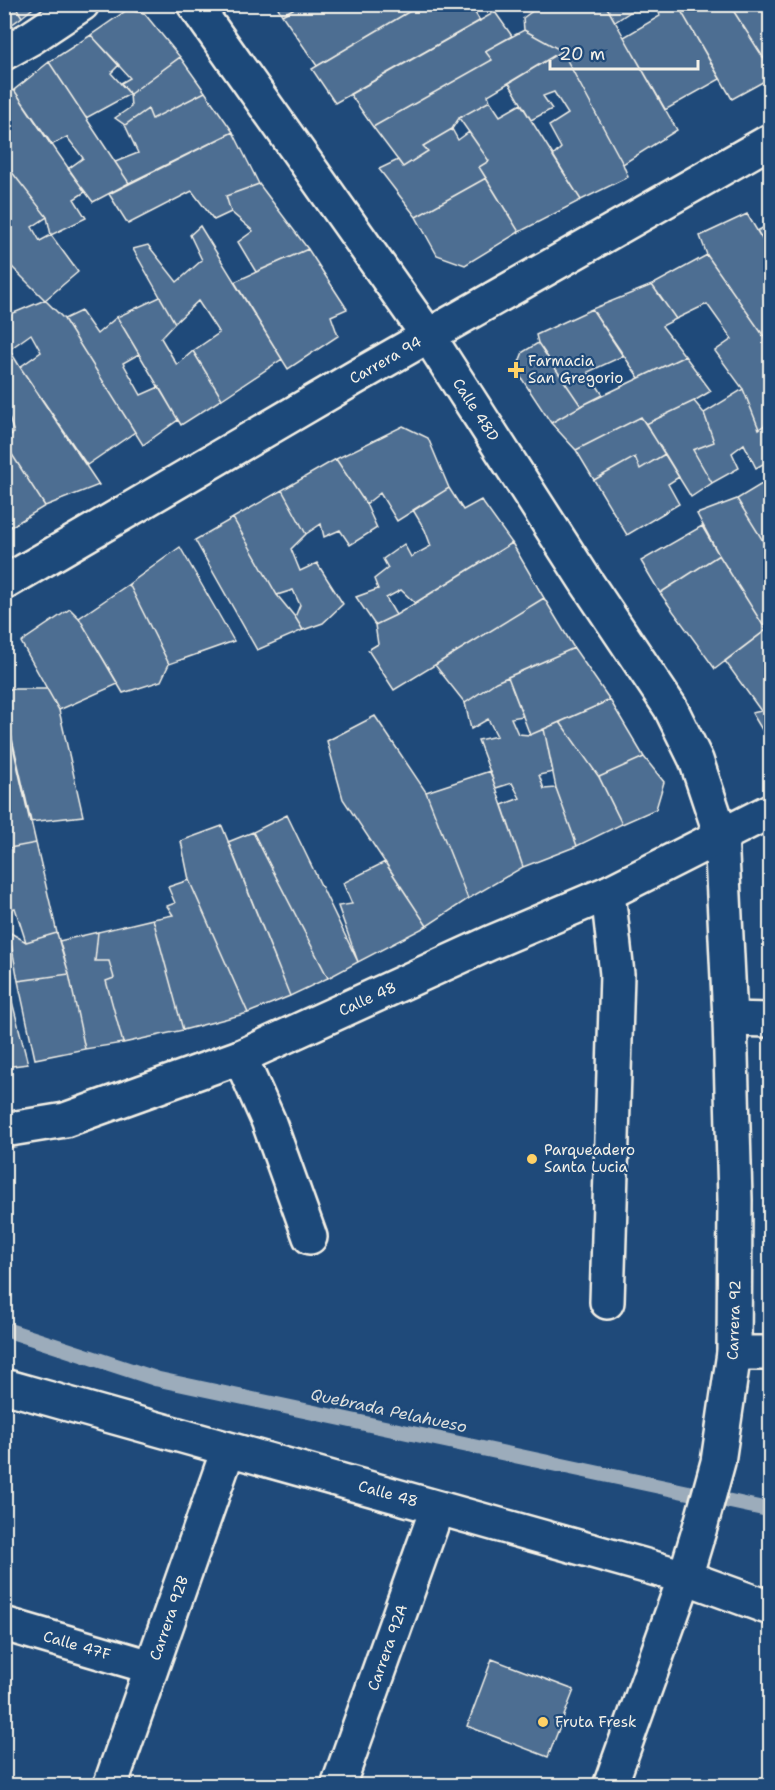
<svg xmlns="http://www.w3.org/2000/svg" width="775" height="1790" viewBox="0 0 775 1790" font-family="'Shantell Sans',sans-serif">
<style>
.green{fill:#3a5f88;stroke:#97a8b8;stroke-width:1.5}
.lines{fill:none;stroke-linecap:round;stroke-linejoin:round}
.stream{stroke:#9cacbb;stroke-width:15}
.building{fill:#4d6e92;stroke:#f4f1e8;stroke-width:1.5}
.minor-casing{stroke:#f4f1e8;stroke-width:38}
.minor{stroke:#1f4a7a;stroke-width:33}
.poi-dot{fill:#ffd166;stroke:#1f4a7a;stroke-width:2}
.labels{text-anchor:middle;stroke-width:4.5;stroke-linejoin:round;paint-order:stroke}
.street-label{font-size:15px;fill:#f4f1e8;stroke:#1f4a7a}
.poi-label{font-size:15px;fill:#f4f1e8;stroke:#1f4a7a;text-anchor:start}
.water-label{font-size:16px;font-style:italic;fill:#dee0dd;stroke:#1f4a7a}
</style>
<rect width="100%" height="100%" fill="#1f4a7a"/>
<filter id="ink" filterUnits="userSpaceOnUse"><feTurbulence type="fractalNoise" baseFrequency=".0167" numOctaves="2"/><feDisplacementMap in="SourceGraphic" scale="12" xChannelSelector="R" yChannelSelector="G"/><feConvolveMatrix kernelMatrix="1 2 1 2 8 2 1 2 1" color-interpolation-filters="sRGB"/></filter>
<g filter="url(#ink)">
<!-- green -->
<path class="green" d="M770,844V913L765,847Z"/>
<g class="lines">
<!-- stream -->
<path class="stream" d="M4,1329L157,1379L770,1510"/>
</g>
<!-- building -->
<path class="building" d="M4,4H14L22,17L4,30Z
M14,4H38L22,17Z
M276,4H302L282,15Z
M302,4H422L317,66L282,15Z
M422,4H470L480,21L335,103L312,69Z
M542,4H605L677,130L623,164L562,51L524,30L523,18Z
M605,4H642L615,22Z
M657,4H677L720,79L665,110L624,37L660,16Z
M677,4H729L770,68V78L732,99Z
M729,4H765L770,13V68Z
M127,10L144,13L180,57L130,94L121,83L130,78L91,35Z
M495,12L512,36L485,51L492,60L373,127L350,94Z
M524,30L562,51L488,95L490,101L459,118L452,129L423,146L428,151L403,167L373,127L492,60L485,51Z
M91,35L119,65L111,73L130,94L86,118L49,62Z
M562,51L623,164L628,177L581,200L553,156L561,148L549,126L568,114L554,92L543,96L552,109L531,120L509,83Z
M180,57L205,92L152,119L148,109L125,125L115,118L131,107L130,94Z
M49,62L129,183L93,202L68,169L83,158L67,137L51,145L14,90Z
M14,90L85,192L74,199L86,218L51,235L47,217L4,162V95Z
M205,92L233,132L129,183L115,162L138,153L125,125L148,109L152,119Z
M490,101L500,116L521,104L581,200L519,232L479,167L489,161L459,118Z
M452,129L458,140L469,132L489,161L479,167L486,178L416,217L379,169L398,160L403,167L428,151L423,146Z
M233,132L259,184L226,196L231,212L214,220L192,191L128,224L109,194Z
M4,162L47,217L32,227L40,241L51,235L78,272L45,300L4,259Z
M486,178L519,232L465,265L437,255L416,217Z
M259,184L308,249L256,272L238,242L253,231L231,212L226,196Z
M747,214L770,252V345L707,255L700,236Z
M770,224V252L757,231Z
M200,226L282,359L222,399L193,351L219,333L198,301L175,323L133,249L148,245L177,282L202,260L190,235Z
M308,249L347,309L331,316L338,336L288,369L234,282Z
M707,255L770,345V421L759,429L743,389L715,351L732,339L707,304L676,319L652,285Z
M652,285L676,319L662,326L685,356L639,378L592,309Z
M160,297L175,323L161,338L177,365L193,351L222,399L181,425L117,317Z
M45,300L64,319L135,432L87,465L20,367L41,352L31,334L10,349L4,341V317Z
M592,309L623,356L588,372L603,395L581,406L538,343L536,335Z
M81,311L97,334L117,317L139,354L123,363L141,395L159,387L178,420L143,445L64,319Z
M4,341L20,367L99,485L45,506L4,442V438L14,433L9,418L4,423Z
M538,343L581,406L551,423L516,370L523,352Z
M685,356L711,391L694,401L646,424L641,417L576,450L551,423L581,406Z
M743,389L759,429L770,421V460L756,468L744,444L732,453L739,468L712,483L693,450L714,442L704,413Z
M694,401L704,413L714,442L693,450L712,483L691,497L646,424Z
M641,417L665,454L640,469L635,457L594,480L576,450Z
M403,426L428,438L449,488L397,521L380,493L366,504L336,459Z
M4,442L45,506L4,531Z
M665,454L679,477L668,484L679,504L627,535L594,480L635,457L640,469Z
M336,459L366,504L377,528L350,545L340,530L324,537L321,524L306,534L282,490Z
M770,479V552L737,499Z
M449,488L463,510L481,500L512,543L415,603L401,590L386,598L396,615L375,625L356,597L378,589L374,579L388,568L383,559L404,544L411,557L431,546L425,530L413,510Z
M282,490L306,534L291,549L300,571L317,563L343,604L323,623L303,630L295,617L300,605L293,590L277,595L233,518Z
M737,499L770,552V626L766,630L719,555L697,514Z
M233,518L277,595L295,617L303,630L257,650L195,540Z
M702,526L719,555L660,593L641,561Z
M512,543L544,598L394,690L368,650L378,644L375,625L396,615Z
M180,547L234,641L169,664L129,584Z
M719,555L766,630L715,669L660,593Z
M129,584L169,664L161,681L123,693L79,618Z
M544,598L574,648L496,682L465,703L435,665Z
M70,609L79,618L118,684L59,710L21,642Z
M766,630L770,639V743L752,713L761,711L725,661Z
M574,648L610,700L530,735L508,677Z
M508,677L523,716L511,718L518,734L530,735L544,729L553,772L539,775L544,789L556,788L577,846L523,867L502,805L520,798L512,783L496,788L478,740L497,736L488,719L471,729L465,703L496,682Z
M4,689H47L59,710L83,816L30,822L4,707Z
M610,700L644,757L599,777L560,722Z
M375,716L426,792L468,899L427,926L343,799L327,741Z
M4,717H7L36,843L4,849Z
M560,722L599,777L622,824L577,846L556,788L544,729Z
M644,757L664,782L656,809L622,824L599,777Z
M490,771L523,867L468,899L426,792Z
M287,815L358,962L328,978L253,832Z
M222,826L290,996L248,1013L189,880L181,841Z
M253,832L328,978L290,996L228,842Z
M36,843L57,933L26,942L15,908L4,911V849Z
M385,862L427,926L358,962L338,906L352,904L343,883Z
M189,880L248,1013L183,1030L153,919L173,915L167,906L175,903L168,887Z
M153,919L183,1030L123,1043L106,981L114,978L109,961H95L98,932Z
M9,932L26,942L57,933L69,974L18,981Z
M98,932L95,961H109L114,978L106,981L123,1043L85,1049L69,974L59,941Z
M4,970L28,1064L4,1067Z
M69,974L85,1049L35,1059L18,981Z
M492,1659L574,1690L548,1757L467,1726Z"/>
<g class="lines">
<!-- minor casing -->
<g class="minor-casing">
<g id="minor">
<path id="s1" d="M194,4L429,337L585,580L670,707L696,760L721,835L730,1019L735,1200L734,1353L718,1462L701,1524L685,1577L610,1786"/>
<path d="M4,53L31,38L82,4"/>
<path id="s2" d="M4,583L356,377L770,141"/>
<path d="M730,1019L770,1020"/>
<path d="M240,1057L268,1120L310,1237"/>
<path id="s3" d="M4,1130L65,1120L240,1057L490,943L608,893L770,811"/>
<path d="M607,1302L617,974L608,893"/>
<path d="M734,1353H770"/>
<path id="s4" d="M4,1386L685,1577L770,1608"/>
<path id="s5" d="M4,1624L151,1667"/>
<path id="s6" d="M110,1786L228,1450"/>
<path id="s7" d="M338,1786L437,1509"/>
</g>
</g>
<!-- minor -->
<use href="#minor" class="minor"/>
</g>
</g>
<!-- markers -->
<g class="poi-dot">
<path d="M513 361h6v6h6v6h-6v6h-6v-6h-6v-6h6z"/>
<circle cx="532" cy="1159" r="6"/>
<circle cx="543" cy="1722" r="6"/>
</g>
<g class="labels">
<!-- street labels -->
<g class="street-label">
<text dy="5" stroke="none"><textPath href="#s2" startOffset="442">Carrera 94</textPath></text>
<text dy="5" stroke="none"><textPath href="#s1" startOffset="494">Calle 48D</textPath></text>
<text dy="5" stroke="none"><textPath href="#s3" startOffset="388">Calle 48</textPath></text>
<text transform="translate(734 1320) rotate(-88)" y="5">Carrera 92</text>
<text dy="5" stroke="none"><textPath href="#s4" startOffset="399">Calle 48</textPath></text>
<text dy="5" stroke="none"><textPath href="#s6" startOffset="178">Carrera 92B</textPath></text>
<text dy="5" stroke="none"><textPath href="#s5" startOffset="76">Calle 47F</textPath></text>
<text dy="5" stroke="none"><textPath href="#s7" startOffset="147">Carrera 92A</textPath></text>
</g>
<!-- poi labels -->
<g class="poi-label">
<text x="528" y="366">Farmacia<tspan x="528" dy="17">San Gregorio</tspan></text>
<text x="544" y="1155">Parqueadero<tspan x="544" dy="17">Santa Lucia</tspan></text>
<text x="555" y="1727">Fruta Fresk</text>
</g>
<!-- water labels -->
<g class="water-label">
<text transform="translate(389 1410) rotate(12)" y="6">Quebrada Pelahueso</text>
</g>
</g>
<!-- margin -->
<rect width="775" height="1790" fill="none" stroke="#1f4a7a" stroke-width="24"/>
<rect x="12" y="12" width="751" height="1766" fill="none" stroke="#f4f1e8" stroke-width="2" filter="url(#ink)"/>
<!-- scale -->
<path d="M550 60v9h148v-9" fill="none" stroke="#f4f1e8" stroke-width="3"/>
<text x="559" y="60" font-size="18" fill="#f4f1e8" stroke="#1f4a7a" stroke-width="4.5" paint-order="stroke">20 m</text>
</svg>
